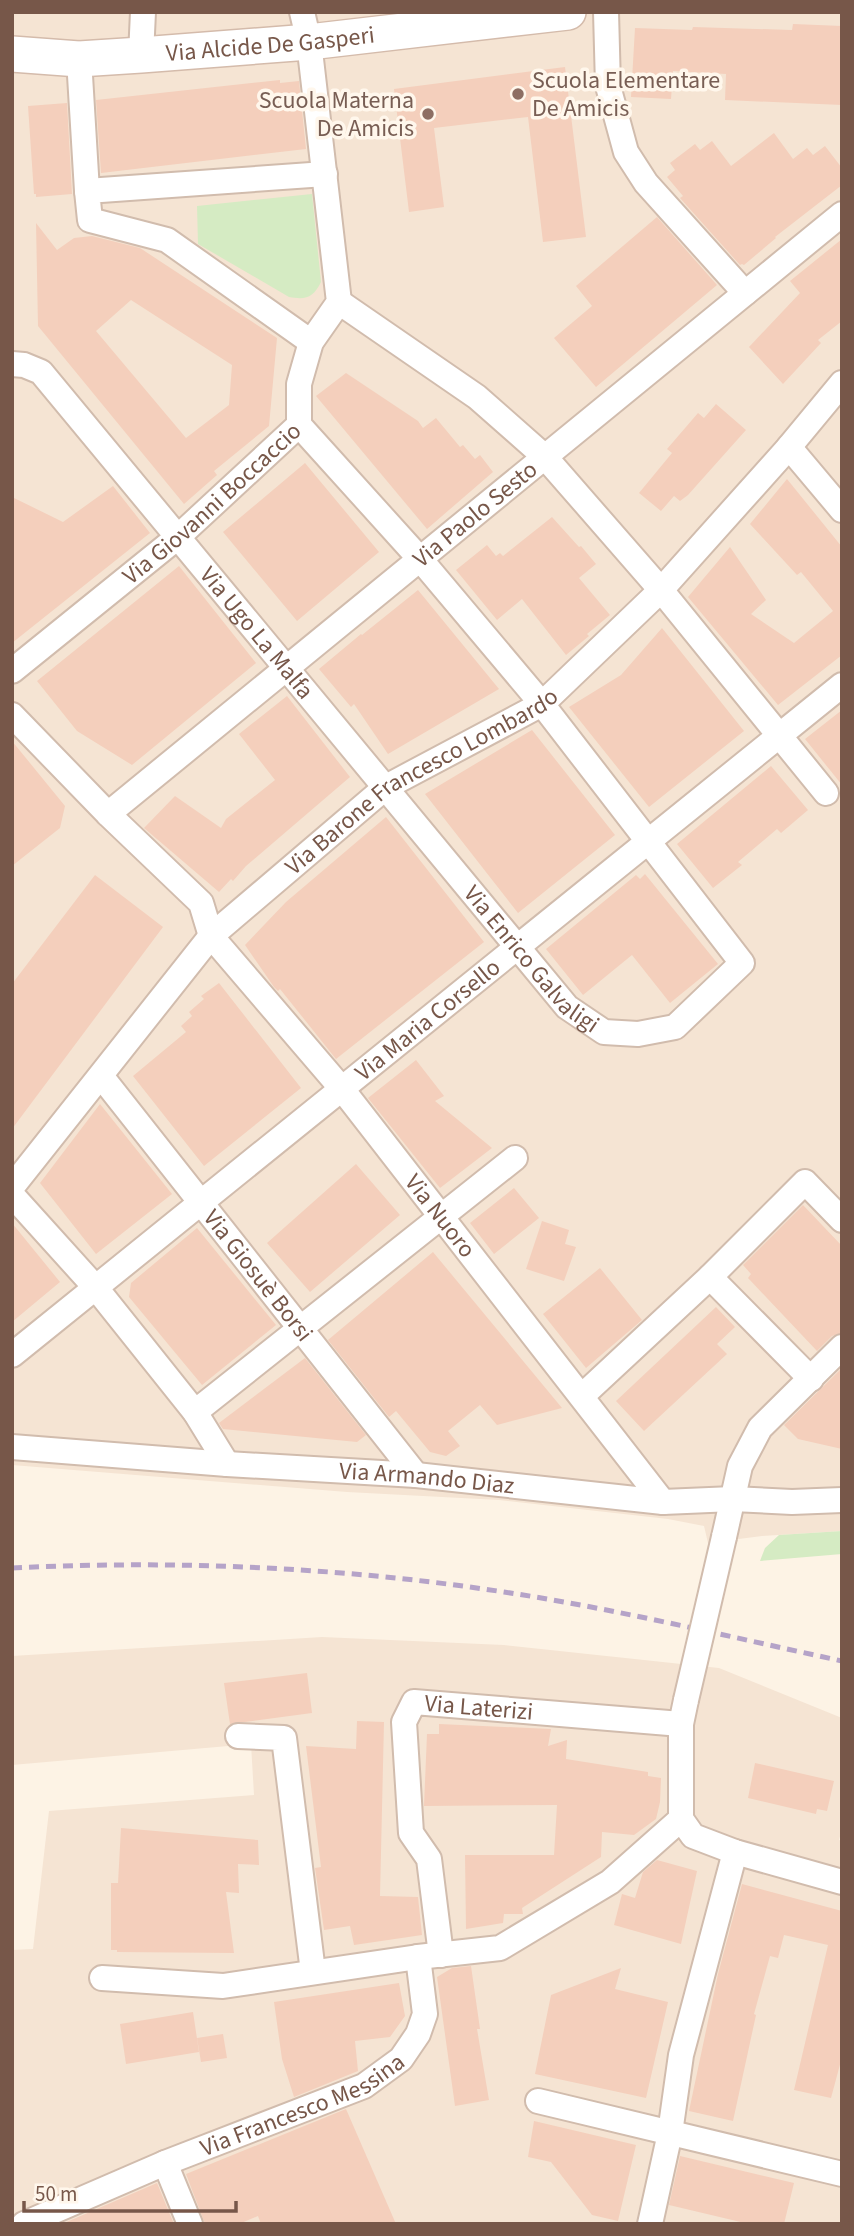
<svg xmlns="http://www.w3.org/2000/svg" width="854" height="2236" viewBox="0 0 854 2236" font-family="'Source Sans 3',sans-serif">
<style>
.residential{fill:#f5e4d3}
.green{fill:#d5ebc3}
.building{fill:#f4cfbc;fill-rule:evenodd}
.lines{fill:none;stroke-linecap:round;stroke-linejoin:round}
.minor-casing{stroke:#d1bcad;stroke-width:28}
.secondary-casing{stroke:#d4bbab;stroke-width:38}
.minor{stroke:#fff;stroke-width:24}
.secondary{stroke:#fff;stroke-width:35}
.rail{stroke:#b5a3c8;stroke-width:5;stroke-dasharray:10 7;stroke-linecap:butt}
.minor-bridge-casing{stroke:#d1bcad;stroke-width:28;stroke-linecap:butt}
.minor-bridge{stroke:#fff;stroke-width:24}
.education-dot{fill:#8d6e63;stroke:#fff7ec;stroke-width:2.5}
.labels{text-anchor:middle;stroke-width:7;stroke-linejoin:round;paint-order:stroke}
.street-label{font-size:24px;fill:#775749;stroke:#fff7ec}
.education-label{font-size:24px;fill:#785e54;stroke:#fff7ec;text-anchor:start}
</style>
<rect width="100%" height="100%" fill="#fdf3e5"/>
<!-- residential -->
<path class="residential" d="M12,12H842V1531L762,1536L708,1543L704,1526L668,1519L499,1500L347,1492L12,1465Z
M322,1637L504,1645L719,1668L842,1718V1829L839,1840L842,1841V2224H12V1950L33,1949L49,1811L254,1795L251,1744L12,1765V1656Z"/>
<!-- green -->
<path class="green" d="M312,194L321,282C313,298 306,300 289,297L198,244L197,206Z
M842,1531V1554L760,1561L765,1548L779,1535Z"/>
<!-- building -->
<path class="building" d="M793,24L842,26V105L725,100L726,74L673,71L671,99L631,97L635,28L692,30L693,27L792,30Z
M565,67L586,237L543,242L528,117L434,128L444,207L409,212L394,89Z
M280,80V83L299,81L306,149L101,173L96,100Z
M67,103L72,194L36,197V194H34L28,106Z
M774,133L793,159L807,148L813,155L825,146L842,168V185L775,237L776,238L744,265L742,264L740,265L680,198L683,196L667,177L675,170L670,163L695,144L700,150L712,141L731,166Z
M657,217L717,285L596,387L554,338L592,306L576,286Z
M36,223L57,250L74,238L92,236L140,248L277,338L269,426L214,471L217,475L184,504L38,326ZM131,300L232,365L229,405L186,438L96,331Z
M842,239V321L818,340L821,343L783,384L749,347L800,293L790,281Z
M346,373L418,421L423,428L436,418L460,447L463,445L475,459L480,455L493,472L427,529L316,396Z
M716,404L746,430L688,495L680,501L674,496L661,511L639,493L672,453L667,449L698,413L704,418Z
M305,463L379,552L297,621L223,532Z
M787,479L842,547V655L778,705L688,597L730,547L766,600L751,614L794,643L833,611L801,572L797,575L750,524Z
M113,486L150,533L12,643V497L63,522Z
M552,517L579,547L581,546L596,564L579,578L610,615L587,634L589,636L566,655L522,599L497,620L456,570L487,545L496,556L500,553L503,556Z
M179,566L256,663L132,765L77,731L37,681Z
M418,590L499,689L388,754L354,704L351,707L319,669L361,634L362,635Z
M662,628L744,731L649,807L569,707L621,675Z
M287,696L350,777L246,866L233,881L231,879L219,892L144,828L175,796L221,828L226,819L275,780L239,734Z
M842,710V785L805,739Z
M532,730L615,835L518,913L425,794Z
M12,741L65,806L60,828L12,866Z
M771,766L808,810L781,833L777,829L738,862L742,865L713,888L677,844Z
M386,817L484,942L336,1059L280,989L278,991L274,987L245,945L286,902Z
M645,874L718,964L670,1003L632,955L583,995L546,949L636,875L640,879Z
M95,875L163,927L12,1129V984Z
M219,983L301,1088L204,1166L133,1076L186,1032L181,1026L192,1016L189,1012L204,999L201,996Z
M416,1060L444,1096L435,1101L492,1148L440,1188L368,1098Z
M100,1104L172,1194L96,1254L40,1183Z
M356,1164L400,1215L310,1292L267,1243Z
M514,1188L539,1218L494,1254L470,1223Z
M803,1205L842,1246V1333L832,1336L817,1351L748,1278L751,1274L743,1265Z
M542,1221L569,1230L565,1244L576,1247L564,1281L526,1269Z
M12,1223L60,1282L12,1322Z
M197,1228L276,1325L202,1385L129,1297L131,1283Z
M433,1252L562,1408L497,1425L480,1405L448,1431L460,1446L446,1456L430,1452L396,1411L389,1417L328,1340Z
M600,1268L642,1320L586,1368L543,1314Z
M716,1307L735,1327L717,1344L727,1354L644,1431L616,1401Z
M305,1358L366,1435L357,1442L223,1429L219,1423Z
M842,1368V1449L798,1439L784,1425Z
M307,1673L312,1713L230,1724L224,1683Z
M357,1721L384,1722L380,1896L418,1897L422,1935L354,1945L350,1926L324,1930L315,1868L321,1867L306,1746L356,1749Z
M439,1724L551,1729L548,1746L567,1740L566,1759L648,1772V1776L661,1778L660,1802L656,1819L634,1835L602,1832L601,1857L522,1908L523,1914H504L503,1923L466,1929L465,1855H554L557,1805L424,1806L427,1734H439Z
M755,1763L834,1781L827,1811L817,1809L816,1814L748,1798Z
M121,1828L258,1840L259,1865L238,1864L239,1893L226,1892L234,1953L117,1952V1950H111V1883H118Z
M657,1860L697,1871L681,1944L614,1925L622,1894L635,1898L643,1872Z
M742,1884L842,1911V2057L831,2098L794,2090L828,1945L784,1935L778,1958L770,1956L754,2014L756,2015L733,2121L689,2111L718,1974Z
M471,1966L480,2029H477L489,2100L455,2106L437,1977L452,1968Z
M621,1968L615,1989L668,2002L646,2098L535,2074L551,1995Z
M399,1983L405,2016L390,2037L355,2041L358,2071L294,2097L282,2059L274,2002Z
M193,2012L199,2052L126,2064L120,2024Z
M223,2034L227,2058L201,2062L197,2038Z
M346,2109L396,2224H261L258,2216L239,2224H205L186,2174Z
M534,2121L636,2145L618,2221L592,2215L551,2162L528,2157Z
M680,2156L794,2183L784,2224H749L669,2205Z
M157,2183L174,2224H62L150,2186Z"/>
<g class="lines">
<!-- minor casing -->
<g class="minor-casing">
<g id="minor">
<path d="M606,12L608,86L626,152L646,183L745,293"/>
<path d="M141,55L143,12"/>
<path d="M79,59L87,191"/>
<path d="M339,302L477,397L545,457L661,590L826,793"/>
<path d="M311,342L167,240L90,220L87,191L325,174"/>
<path id="s1" d="M12,364L24,365L41,372L567,1007L604,1032L638,1034L675,1027L742,963L542,704L420,559L299,425"/>
<path d="M789,447L842,510"/>
<path id="s2" d="M12,671L179,536L299,425V384L311,342L339,302L309,42L302,12"/>
<path id="s3" d="M12,715L108,814L201,903L211,936L342,1089L663,1502"/>
<path id="s4" d="M108,814L842,214"/>
<path id="s5" d="M101,1076L416,1475"/>
<path id="s6" d="M12,1187L211,936L386,787L542,704L661,590L789,447L842,383"/>
<path d="M12,1195L96,1288L195,1412L227,1464"/>
<path d="M710,1277L811,1379"/>
<path id="s7" d="M12,1355L842,685"/>
<path d="M582,1396L710,1277L805,1182L842,1220"/>
<path d="M195,1412L515,1158"/>
<path id="s8" d="M12,1447L227,1464L416,1475L663,1502L733,1499L792,1502L842,1500"/>
<path d="M724,1537L740,1466L760,1428L842,1347"/>
<path d="M238,1736L284,1738L313,1972"/>
<path d="M681,1819L693,1836L735,1852L842,1882"/>
<path id="s9" d="M441,1955L429,1859L411,1833L404,1722L414,1702L681,1724"/>
<path d="M102,1978L223,1986L418,1957L500,1948L610,1882L681,1819V1724L686,1700"/>
<path d="M538,2101L842,2174"/>
<path d="M165,2163L190,2224"/>
<path id="s10" d="M24,2224L165,2163L364,2086L401,2059L418,2034L425,2014L418,1957"/>
<path d="M650,2224L670,2133L681,2055L735,1852"/>
</g>
</g>
<!-- secondary casing -->
<g class="secondary-casing">
<g id="secondary">
<path id="s11" d="M12,54L79,59L141,55L309,42L568,12"/>
</g>
</g>
<!-- minor -->
<use href="#minor" class="minor"/>
<!-- secondary -->
<use href="#secondary" class="secondary"/>
<!-- rail -->
<path class="rail" d="M12,1568C177,1560 341,1567 504,1592C617,1609 730,1637 842,1661"/>
<!-- minor-bridge casing -->
<g class="minor-bridge-casing">
<path id="minor-bridge" d="M686,1700L724,1537"/>
</g>
<!-- minor-bridge -->
<use href="#minor-bridge" class="minor-bridge"/>
</g>
<!-- markers -->
<g class="education-dot">
<circle cx="518" cy="94" r="7"/>
<circle cx="428" cy="114" r="7"/>
</g>
<g class="labels">
<!-- street labels -->
<g class="street-label">
<text dy="8" stroke="none"><textPath href="#s11" startOffset="259">Via Alcide De Gasperi</textPath></text>
<text dy="8" stroke="none"><textPath href="#s2" startOffset="261">Via Giovanni Boccaccio</textPath></text>
<text dy="8" stroke="none"><textPath href="#s4" startOffset="474">Via Paolo Sesto</textPath></text>
<text dy="8" stroke="none"><textPath href="#s1" startOffset="369">Via Ugo La Malfa</textPath></text>
<text dy="8" stroke="none"><textPath href="#s6" startOffset="583">Via Barone Francesco Lombardo</textPath></text>
<text dy="8" stroke="none"><textPath href="#s1" startOffset="796">Via Enrico Galvaligi</textPath></text>
<text dy="8" stroke="none"><textPath href="#s7" startOffset="534">Via Maria Corsello</textPath></text>
<text dy="8" stroke="none"><textPath href="#s3" startOffset="663">Via Nuoro</textPath></text>
<text dy="8" stroke="none"><textPath href="#s5" startOffset="254">Via Giosuè Borsi</textPath></text>
<text dy="8" stroke="none"><textPath href="#s8" startOffset="416">Via Armando Diaz</textPath></text>
<text dy="8" stroke="none"><textPath href="#s9" startOffset="327">Via Laterizi</textPath></text>
<text dy="8" stroke="none"><textPath href="#s10" startOffset="303">Via Francesco Messina</textPath></text>
</g>
<!-- education labels -->
<g class="education-label">
<text x="532" y="88">Scuola Elementare<tspan x="532" dy="28">De Amicis</tspan></text>
<text x="414" y="108" text-anchor="end">Scuola Materna<tspan x="414" dy="28">De Amicis</tspan></text>
</g>
</g>
<!-- border -->
<rect width="854" height="2236" fill="none" stroke="#775749" stroke-width="28"/>
<!-- scale -->
<path d="M24 2201v10h212v-10" fill="none" stroke="#775749" stroke-width="3.5"/>
<text x="35" y="2201" font-size="21" fill="#775749" stroke="#fff7ec" stroke-width="5" paint-order="stroke">50 m</text>
</svg>
